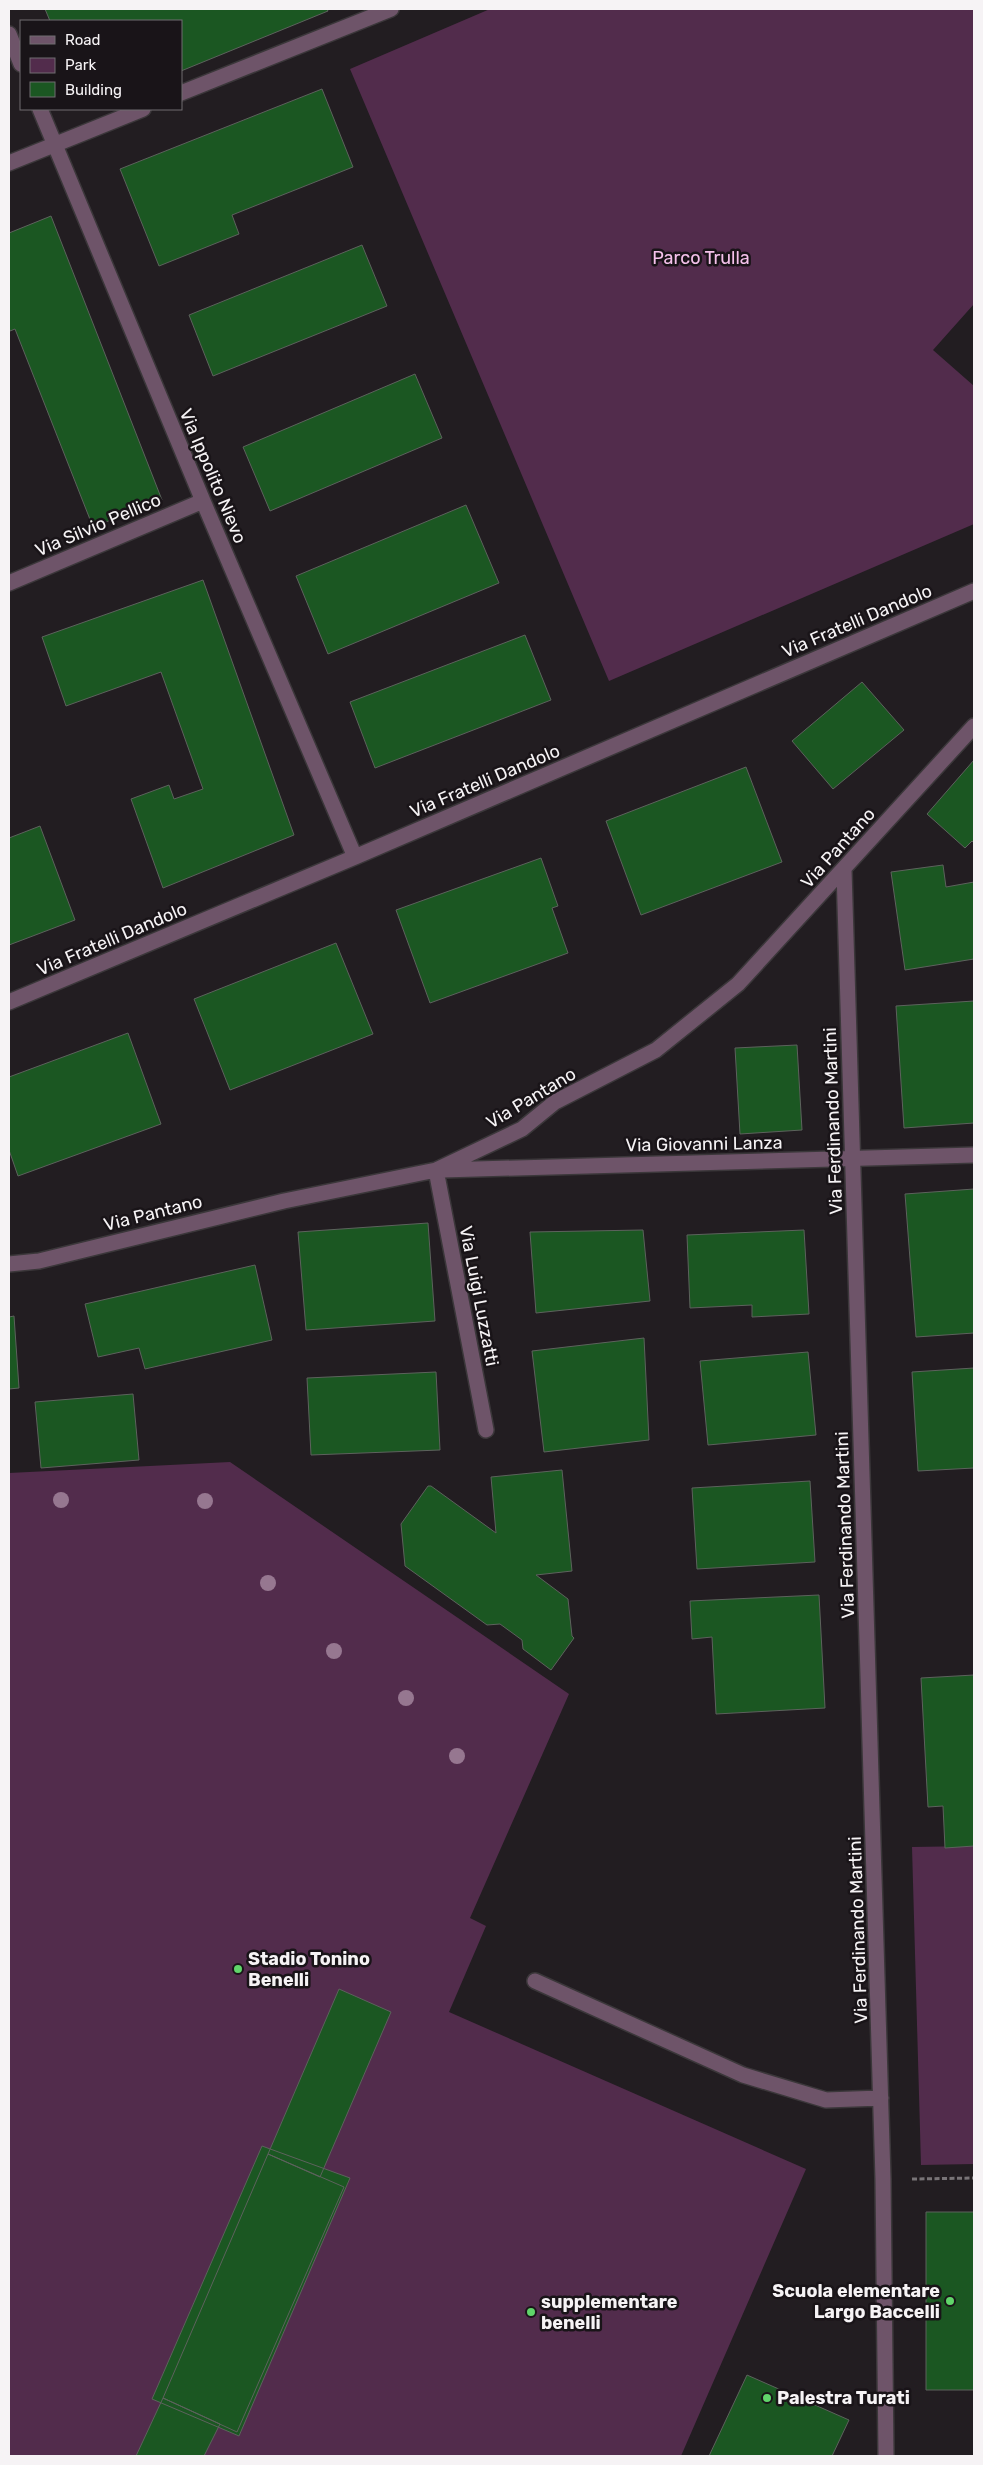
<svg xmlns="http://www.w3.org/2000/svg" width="983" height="2465" viewBox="0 0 983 2465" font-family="Rubik,sans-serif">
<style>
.green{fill:#522c4c}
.building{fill:#1b5722;stroke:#5d625d}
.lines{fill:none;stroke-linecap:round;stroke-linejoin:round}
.minor-casing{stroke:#3b373a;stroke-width:18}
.path{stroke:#787477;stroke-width:3;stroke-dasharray:5 2.5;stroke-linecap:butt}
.minor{stroke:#6e5469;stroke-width:15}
.tree{fill:#967790}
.poi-dot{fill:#60d56a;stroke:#191418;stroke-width:2}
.labels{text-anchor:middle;stroke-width:5;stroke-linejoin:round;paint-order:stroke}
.park-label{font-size:18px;fill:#f5c1eb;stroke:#191418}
.street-label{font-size:18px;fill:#f6f3f5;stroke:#191418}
.poi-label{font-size:18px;font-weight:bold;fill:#f6f3f5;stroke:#191418;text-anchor:start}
</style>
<rect width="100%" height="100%" fill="#221d21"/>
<!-- green -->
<path class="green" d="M490,9H974V304L933,350L974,386V524L609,681L350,69Z
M230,1462L569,1694L470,1918L486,1926L449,2012L806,2169L681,2456H9V1473Z
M974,1846V2164L921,2165L912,1847Z"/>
<!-- building -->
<path class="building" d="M45,9H327L328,11L181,71V21H50Z
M322,89L353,167L232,215L239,234L159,266L120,169Z
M51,216L162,500L93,527L15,329L10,331L9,327V233Z
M362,245L387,306L213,376L189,315Z
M415,374L442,438L270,511L243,447Z
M466,505L499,583L328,654L296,576Z
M203,580L294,835L163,888L131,799L169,785L174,799L203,789L161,672L66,706L42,637Z
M525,635L551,700L375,768L350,702Z
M862,682L904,730L833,789L792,741Z
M974,760V843L972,841L965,848L927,814Z
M746,767L782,862L641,915L606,821Z
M40,826L75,920L9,945V838Z
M541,858L558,906L552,908L568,953L430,1003L396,910Z
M943,865L946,887L974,882V959L905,970L891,872Z
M336,943L373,1034L230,1090L194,999Z
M974,1001V1123L904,1128L896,1006Z
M128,1033L161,1124L18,1176L9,1150V1077Z
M797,1045L802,1130L740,1134L735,1048Z
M974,1189V1333L916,1337L905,1194Z
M428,1223L435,1321L306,1330L298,1232Z
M643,1230L650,1301L536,1313L530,1232Z
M804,1230L809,1314L752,1317V1305L690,1308L687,1235Z
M255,1265L272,1340L145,1369L139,1348L98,1357L85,1304Z
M14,1316L19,1388L9,1389V1317Z
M644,1338L649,1440L544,1452L532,1351Z
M808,1352L816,1435L708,1445L700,1361Z
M974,1368V1468L918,1471L912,1372Z
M436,1372L440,1450L311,1455L307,1378Z
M133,1394L139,1460L41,1468L35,1402Z
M562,1470L572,1571L536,1575L568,1599L572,1636L574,1638L551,1670L523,1649L522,1640L500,1624L487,1625L405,1566L401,1524L428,1486H431L496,1533L491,1477Z
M810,1481L815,1562L697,1569L692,1488Z
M819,1595L825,1708L716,1714L712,1637L692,1639L690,1601Z
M974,1675V1846L945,1848L943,1806L928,1807L921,1678Z
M339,1989L391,2012L320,2177L268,2154Z
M262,2146L350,2178L239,2436L152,2399Z
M268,2154L344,2187L237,2432L163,2398Z
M926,2212H974V2390H926Z
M747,2375L849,2420L832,2456H709Z
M163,2398L220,2424L204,2456H136Z"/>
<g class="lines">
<!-- minor casing -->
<g class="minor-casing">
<path id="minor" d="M9,34L21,64
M181,93L391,9
M40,109L203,501L355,857
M9,163L143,109
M9,583L203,501
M844,870L883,2179L886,2456
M9,1002L355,857L974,591
M436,1170L486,1430
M442,1170L974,1155
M9,1264L39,1261L284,1201L436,1170L522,1129L555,1102L656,1050L738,984L974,726
M535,1981L743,2075L826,2100L881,2098"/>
</g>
<!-- path -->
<path class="path" d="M912,2179L974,2178"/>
<!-- minor -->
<use href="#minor" class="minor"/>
</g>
<!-- trees -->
<g class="tree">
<circle cx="61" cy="1500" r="8"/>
<circle cx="205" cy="1501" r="8"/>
<circle cx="268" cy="1583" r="8"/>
<circle cx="334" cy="1651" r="8"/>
<circle cx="406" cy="1698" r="8"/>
<circle cx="457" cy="1756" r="8"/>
</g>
<!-- markers -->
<g class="poi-dot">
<circle cx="238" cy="1969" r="5"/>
<circle cx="950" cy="2301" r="5"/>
<circle cx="531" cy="2312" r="5"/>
<circle cx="767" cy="2398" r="5"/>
</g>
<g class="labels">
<!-- park labels -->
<g class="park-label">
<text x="701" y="264">Parco Trulla</text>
</g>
<!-- street labels -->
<g class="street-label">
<text transform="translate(213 476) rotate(67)" y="6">Via Ippolito Nievo</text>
<text transform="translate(98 525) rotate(-23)" y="6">Via Silvio Pellico</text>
<text transform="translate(857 621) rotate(-23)" y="6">Via Fratelli Dandolo</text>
<text transform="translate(485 781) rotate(-23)" y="6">Via Fratelli Dandolo</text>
<text transform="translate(838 848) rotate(-48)" y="6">Via Pantano</text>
<text transform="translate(112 939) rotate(-23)" y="6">Via Fratelli Dandolo</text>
<text transform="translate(531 1098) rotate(-31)" y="6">Via Pantano</text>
<text transform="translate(833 1121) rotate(-92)" y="6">Via Ferdinando Martini</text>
<text transform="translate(704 1144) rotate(-1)" y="6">Via Giovanni Lanza</text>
<text transform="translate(153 1213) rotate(-14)" y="6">Via Pantano</text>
<text transform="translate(479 1296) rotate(79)" y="6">Via Luigi Luzzatti</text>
<text transform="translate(845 1525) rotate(-92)" y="6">Via Ferdinando Martini</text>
<text transform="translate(858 1930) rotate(-92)" y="6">Via Ferdinando Martini</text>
</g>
<!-- poi labels -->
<g class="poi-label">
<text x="248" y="1965">Stadio Tonino<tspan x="248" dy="21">Benelli</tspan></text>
<text x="940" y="2297" text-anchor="end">Scuola elementare<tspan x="940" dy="21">Largo Baccelli</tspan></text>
<text x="541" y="2308">supplementare<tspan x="541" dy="21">benelli</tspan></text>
<text x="777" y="2404">Palestra Turati</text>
</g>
</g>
<!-- border -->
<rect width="983" height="2465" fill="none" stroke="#f6f3f5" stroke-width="20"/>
<!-- legend -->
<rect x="20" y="20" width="162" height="90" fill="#191418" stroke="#716d70"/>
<rect x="30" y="36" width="25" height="8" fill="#6e5469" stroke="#716d70"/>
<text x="65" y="45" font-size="15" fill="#f6f3f5">Road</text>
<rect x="30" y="58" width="25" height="15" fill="#522c4c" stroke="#716d70"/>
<text x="65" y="70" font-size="15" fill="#f6f3f5">Park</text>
<rect x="30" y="82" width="25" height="15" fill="#1b5722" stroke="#716d70"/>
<text x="65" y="95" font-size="15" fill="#f6f3f5">Building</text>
</svg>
